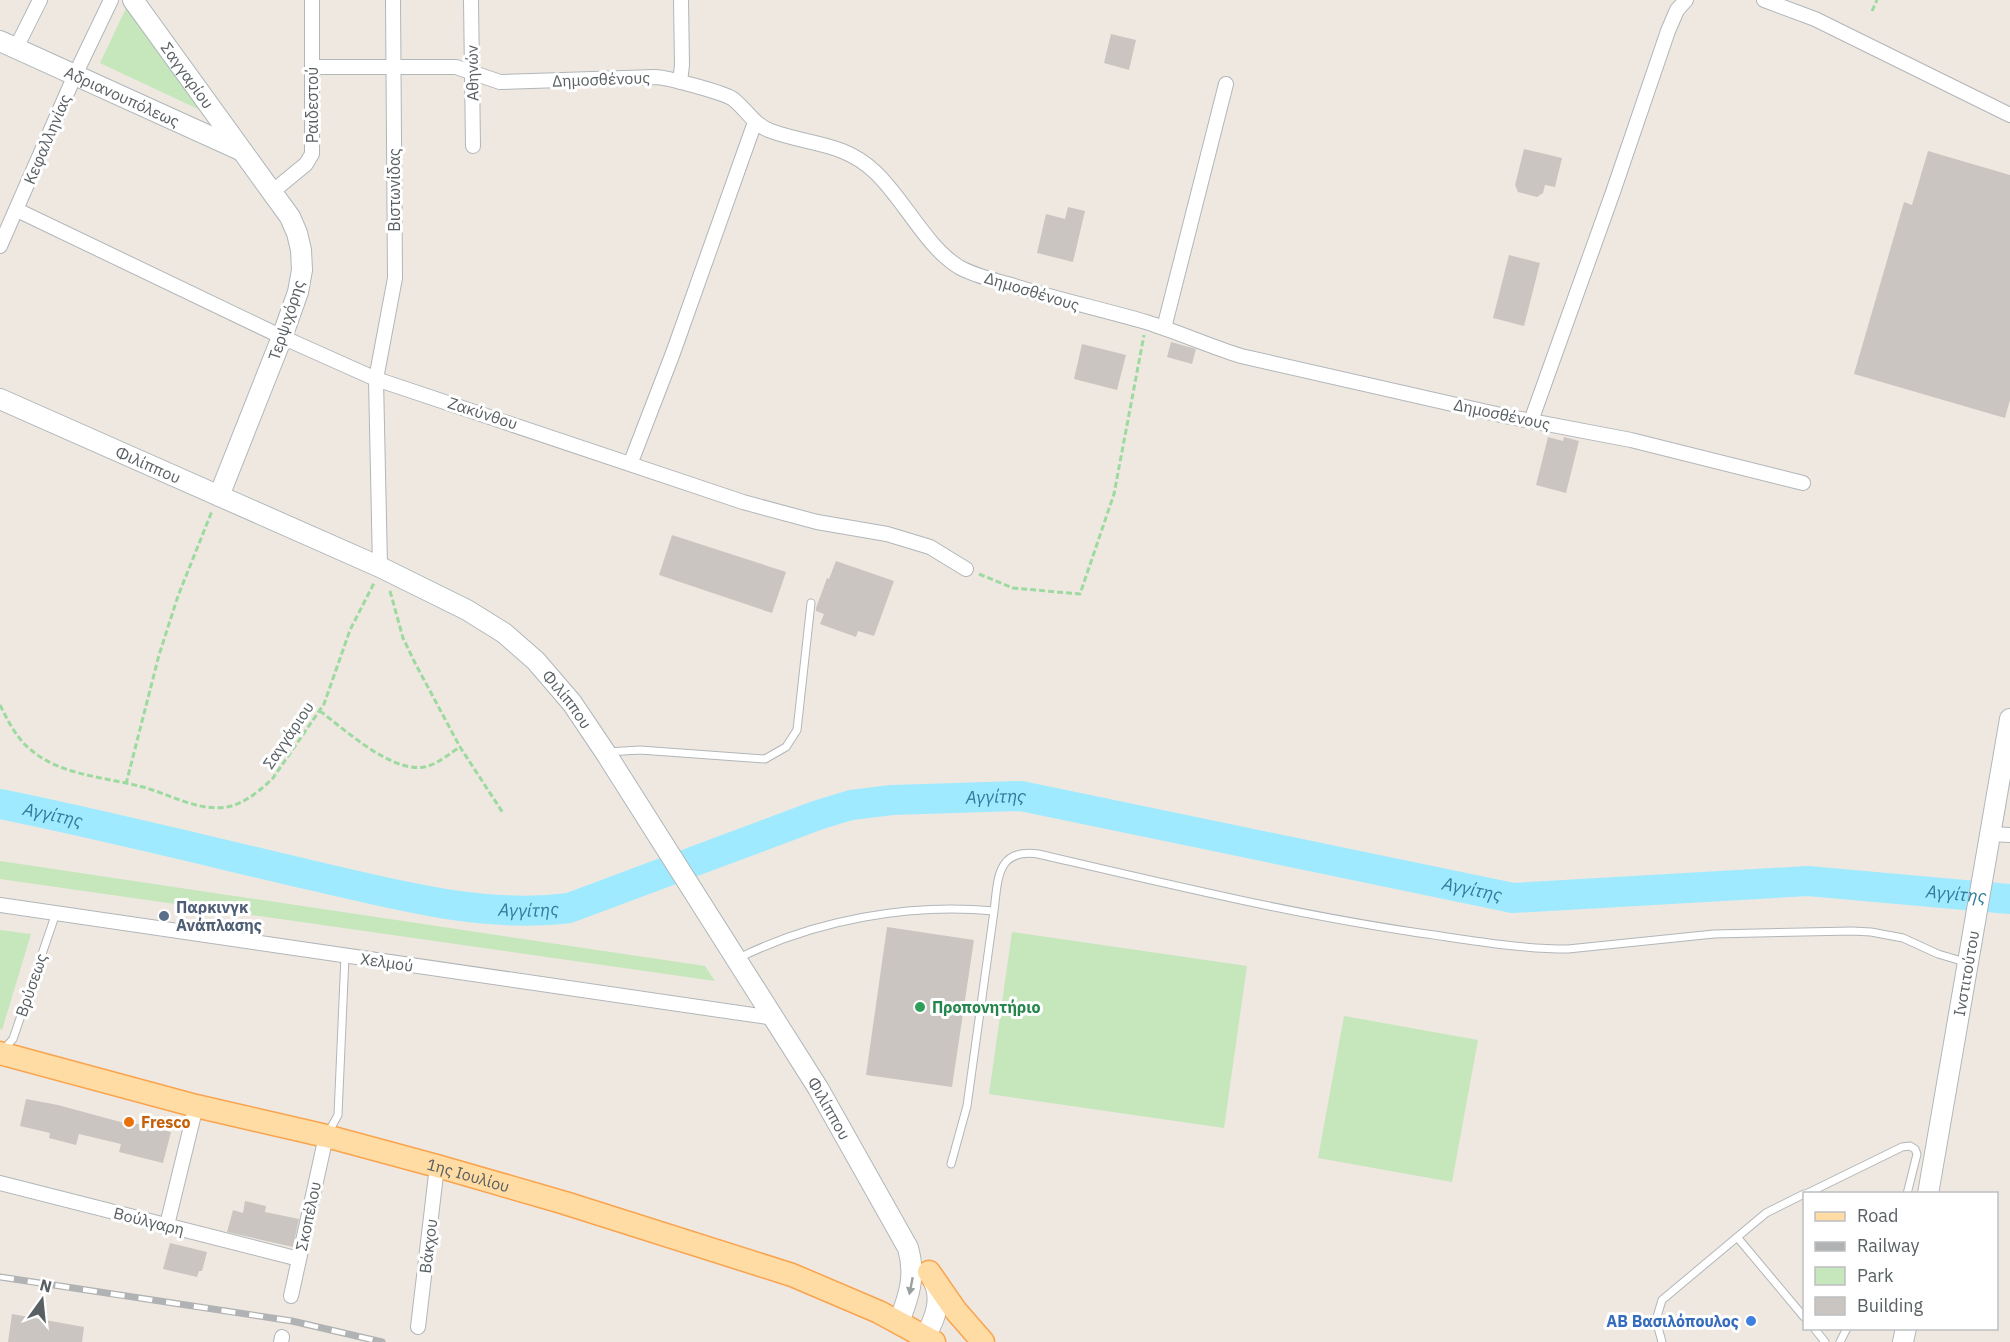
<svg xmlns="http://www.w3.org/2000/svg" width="2010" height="1342" viewBox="0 0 2010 1342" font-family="'IBM Plex Sans',sans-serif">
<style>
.green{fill:#c5e7bb}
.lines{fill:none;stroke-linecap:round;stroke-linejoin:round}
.river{stroke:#9feaff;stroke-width:30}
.building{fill:#cac5c0}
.lane-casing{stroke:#b2b6b9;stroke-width:9}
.street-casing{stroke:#b2b6b9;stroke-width:16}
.secondary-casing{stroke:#b0b7ba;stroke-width:22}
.primary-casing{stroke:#faa34d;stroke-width:25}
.path{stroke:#9ddaa0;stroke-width:3;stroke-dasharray:6 3;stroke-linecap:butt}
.lane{stroke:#fff;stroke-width:7}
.street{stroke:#fff;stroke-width:14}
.secondary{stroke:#fff;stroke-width:20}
.primary{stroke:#ffdca4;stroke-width:22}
.rail-casing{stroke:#b1b2b3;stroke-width:7}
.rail{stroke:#fff;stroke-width:4.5;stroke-dasharray:14;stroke-linecap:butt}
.oneway{fill:#9ba0a1}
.service-dot{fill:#5c6f8a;stroke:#fff;stroke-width:2}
.leisure-dot{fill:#2e9e5b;stroke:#fff;stroke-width:2}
.food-dot{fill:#e8710a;stroke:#fff;stroke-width:2}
.shop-dot{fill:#3f7fe0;stroke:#fff;stroke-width:2}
.labels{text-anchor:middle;stroke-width:6;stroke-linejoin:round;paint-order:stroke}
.street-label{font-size:16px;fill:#596063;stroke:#fff}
.service-label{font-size:16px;font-weight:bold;fill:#4e5e75;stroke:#fff;text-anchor:start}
.leisure-label{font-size:16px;font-weight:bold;fill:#27864d;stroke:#fff;text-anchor:start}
.food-label{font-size:16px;font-weight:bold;fill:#c56008;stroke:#fff;text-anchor:start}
.shop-label{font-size:16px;font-weight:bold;fill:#366cbe;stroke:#fff;text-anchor:end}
.water-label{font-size:18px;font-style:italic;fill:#307c9c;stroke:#fff}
</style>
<rect width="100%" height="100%" fill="#eee8e1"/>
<!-- green -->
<path class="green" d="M129,2L200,110L100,63Z
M0,861L705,966L715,981L0,879Z
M0,930L31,934L2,1030L0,1029Z
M1012,932L1247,966L1224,1128L989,1094Z
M1344,1016L1478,1040L1452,1182L1318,1158Z"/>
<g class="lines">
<!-- river -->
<path class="river" id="s1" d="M0,804C104,825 207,851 310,875C394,894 482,919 569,908L818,815L851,805L892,800L1021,796L1513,898L1808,881L2010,899"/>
</g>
<!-- building -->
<path class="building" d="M1111,34L1136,40L1129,70L1104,63Z
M1524,149L1562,158L1555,187L1545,185L1543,193L1537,197L1518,192L1515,185Z
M1928,151L2010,175V400L2005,418L1854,374L1904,202L1912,205Z
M1068,207L1085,211L1073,262L1037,253L1046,214L1065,219Z
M1509,255L1540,263L1524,326L1493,318Z
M1171,342L1196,349L1192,364L1167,357Z
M1082,344L1126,355L1117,390L1074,379Z
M1548,437L1563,441L1564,437L1579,441L1566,493L1536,485Z
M672,535L786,572L772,613L659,575Z
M836,561L894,581L874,636L858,631L856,637L820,624L824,614L816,611V608L827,578L829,579Z
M887,927L974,940L952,1087L866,1075Z
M26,1099L58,1105L128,1124L129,1122L171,1132L163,1163L119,1152L121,1144L79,1134L76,1145L49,1138L50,1133L20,1126Z
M245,1201L266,1206L265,1212L299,1219L293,1247L227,1232L233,1210L243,1213Z
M170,1243L207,1252L202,1271H199L197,1277L163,1269Z
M12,1314L84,1327L82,1342H8Z"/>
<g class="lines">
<!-- lane casing -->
<g class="lane-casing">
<path id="lane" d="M607,752L640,750L765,759L786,747L797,730L811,603
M739,958C815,920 909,903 994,911C998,880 996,848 1038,854C1163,883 1287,913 1413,932C1464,939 1516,949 1568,949L1714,934L1852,931L1871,932L1903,938L1938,954L1965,962
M3,1050L13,1039L56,913
M328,1133L338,1115L345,956
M951,1164L967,1106L994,911
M1806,1194L1902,1147L1910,1146L1915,1149L1917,1154L1907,1194
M1737,1237L1804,1317
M1814,1328L1825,1342
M1662,1342L1656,1320L1662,1300L1766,1213L1804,1194
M1840,1342L1847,1328"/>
</g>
<!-- street casing -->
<g class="street-casing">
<path id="street" d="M471,0L473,146
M1764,0L1815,19L2010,115
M16,48L40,0
M312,67H456L500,82L655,77C666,77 725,93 733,99C747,110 754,125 771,131C809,145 844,142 875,172C904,199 926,247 959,267C975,276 994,280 1011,285C1056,299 1101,309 1146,322C1178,332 1209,346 1241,356L1505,416L1631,440L1803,483
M680,82L682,65L681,0
M272,192L306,164L312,154V0
M17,210L282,337L376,379L743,502L817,522L887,534L930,547L966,569
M0,246L75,75L111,0
M1164,328L1226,84
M1531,421L1613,192L1668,31L1677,10L1686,0
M631,462L673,353L755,122
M380,567L376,379L395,278L393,0
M1990,834L2010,835
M0,905L774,1018
M0,1183L299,1259
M167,1225L196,1106
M291,1296L326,1136
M418,1327L437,1166
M281,1342L282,1337"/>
</g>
<!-- secondary casing -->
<g class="secondary-casing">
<g id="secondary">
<path id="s2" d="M133,0L290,217L297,233L301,250L302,270L298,292L282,337L219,496"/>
<path id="s3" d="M0,41L240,150"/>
<path id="s4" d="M0,399L380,567L467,610L504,633L536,661L572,703L605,752L818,1088L908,1248C916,1276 909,1296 899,1322"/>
<path id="s5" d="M1928,1194L2010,719"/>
<path d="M925,1337C935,1319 943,1299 933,1280"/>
<path d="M1903,1342L1906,1328"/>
</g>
</g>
<!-- primary casing -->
<g class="primary-casing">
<g id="primary">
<path id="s6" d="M0,1053L196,1106L326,1136L437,1166L565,1203L792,1275L879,1312L934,1342"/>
<path d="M929,1272L956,1311L983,1342"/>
</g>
</g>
<!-- path -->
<path class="path" d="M1872,11L1877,0
M979,574L1013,588L1080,594L1114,494L1144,335
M390,591L403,638L415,663L460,747L503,813
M0,705C8,721 17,739 31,750C62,776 106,777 143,787C169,794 199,812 227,807C244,804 261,790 273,778L324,704L350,630L374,583
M320,711C344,729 396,777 428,766C439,763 450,753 460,747
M126,784L159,655L178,596L212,511"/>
<!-- lane -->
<use href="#lane" class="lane"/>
<!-- street -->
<use href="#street" class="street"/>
<!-- secondary -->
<use href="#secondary" class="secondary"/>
<!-- primary -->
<use href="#primary" class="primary"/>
<!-- rail casing -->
<g class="rail-casing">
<path id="rail" d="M0,1277L292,1321L382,1342"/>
</g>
<!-- rail -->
<use href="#rail" class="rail"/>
</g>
<!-- one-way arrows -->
<defs><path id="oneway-solid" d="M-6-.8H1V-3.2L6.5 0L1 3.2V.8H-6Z" transform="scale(1.5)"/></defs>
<use class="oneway" href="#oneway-solid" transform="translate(911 1286) rotate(101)"/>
<!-- markers -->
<circle class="service-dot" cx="164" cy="916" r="6"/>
<circle class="leisure-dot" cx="920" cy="1007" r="6"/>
<circle class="food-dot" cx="129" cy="1122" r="6"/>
<circle class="shop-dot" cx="1751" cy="1321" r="6"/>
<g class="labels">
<!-- street labels -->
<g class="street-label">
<text transform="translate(472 73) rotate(-91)" y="6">Αθηνών</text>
<text dy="6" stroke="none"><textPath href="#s2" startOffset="93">Σαγγαρίου</textPath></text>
<text transform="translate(601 79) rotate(-2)" y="6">Δημοσθένους</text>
<text dy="6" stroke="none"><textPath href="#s3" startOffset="134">Αδριανουπόλεως</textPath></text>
<text transform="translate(312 105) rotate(-90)" y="6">Ραιδεστού</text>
<text transform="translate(47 139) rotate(-67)" y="6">Κεφαλληνίας</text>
<text transform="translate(394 190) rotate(-90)" y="6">Βιστωνίδας</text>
<text transform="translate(1032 291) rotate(17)" y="6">Δημοσθένους</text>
<text transform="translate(286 320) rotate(-72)" y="6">Τερψιχόρης</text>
<text transform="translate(483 413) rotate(18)" y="6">Ζακύνθου</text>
<text transform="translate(1502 414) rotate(12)" y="6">Δημοσθένους</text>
<text dy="6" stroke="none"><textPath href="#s4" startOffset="162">Φιλίππου</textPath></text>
<text dy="6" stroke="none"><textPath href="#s4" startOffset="648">Φιλίππου</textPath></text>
<text transform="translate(288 735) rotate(-56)" y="6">Σαγγάριου</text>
<text transform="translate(387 962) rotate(8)" y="6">Χελμού</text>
<text dy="6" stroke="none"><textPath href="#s5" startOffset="224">Ινστιτούτου</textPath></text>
<text transform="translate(31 985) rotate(-71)" y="6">Βρύσεως</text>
<text dy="6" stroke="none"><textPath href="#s4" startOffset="1134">Φιλίππου</textPath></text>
<text dy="6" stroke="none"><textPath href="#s6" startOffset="484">1ης Ιουλίου</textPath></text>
<text transform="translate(308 1216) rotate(-78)" y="6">Σκοπέλου</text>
<text transform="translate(149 1221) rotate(14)" y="6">Βούλγαρη</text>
<text transform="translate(428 1246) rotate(-83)" y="6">Βάκχου</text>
</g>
<!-- service labels -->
<g class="service-label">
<text x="176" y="913">Παρκινγκ<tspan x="176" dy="18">Ανάπλασης</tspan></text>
</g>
<!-- leisure labels -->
<g class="leisure-label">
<text x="932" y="1013">Προπονητήριο</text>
</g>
<!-- food labels -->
<g class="food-label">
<text x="141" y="1128">Fresco</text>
</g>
<!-- shop labels -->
<g class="shop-label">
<text x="1739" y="1327">ΑΒ Βασιλόπουλος</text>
</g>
<!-- water labels -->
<g class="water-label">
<text dy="6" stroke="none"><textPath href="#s1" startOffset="1026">Αγγίτης</textPath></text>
<text dy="6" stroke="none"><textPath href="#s1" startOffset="54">Αγγίτης</textPath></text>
<text dy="6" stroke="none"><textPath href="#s1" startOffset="1512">Αγγίτης</textPath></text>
<text dy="6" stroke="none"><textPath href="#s1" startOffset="1998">Αγγίτης</textPath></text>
<text dy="6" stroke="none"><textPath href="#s1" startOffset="540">Αγγίτης</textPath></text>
</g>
</g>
<!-- legend -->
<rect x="1803" y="1192" width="195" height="138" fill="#ffffff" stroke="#bdbfc1" stroke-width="1.5"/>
<rect x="1815" y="1212" width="30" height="9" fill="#ffdca4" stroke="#bdbfc1" stroke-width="1.5"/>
<text x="1857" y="1222" font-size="18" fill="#596063">Road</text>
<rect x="1815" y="1242" width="30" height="9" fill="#b1b2b3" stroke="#bdbfc1" stroke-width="1.5"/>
<text x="1857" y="1252" font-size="18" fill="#596063">Railway</text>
<rect x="1815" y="1267" width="30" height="18" fill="#c5e7bb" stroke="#bdbfc1" stroke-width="1.5"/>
<text x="1857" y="1282" font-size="18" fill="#596063">Park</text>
<rect x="1815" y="1297" width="30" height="18" fill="#cac5c0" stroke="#bdbfc1" stroke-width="1.5"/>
<text x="1857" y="1312" font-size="18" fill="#596063">Building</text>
<!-- north arrow -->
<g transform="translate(42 1300) rotate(15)" stroke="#ffffff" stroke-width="4.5" paint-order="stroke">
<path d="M0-4.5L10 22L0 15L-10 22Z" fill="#596063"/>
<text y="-9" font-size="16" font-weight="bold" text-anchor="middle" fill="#596063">N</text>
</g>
</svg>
